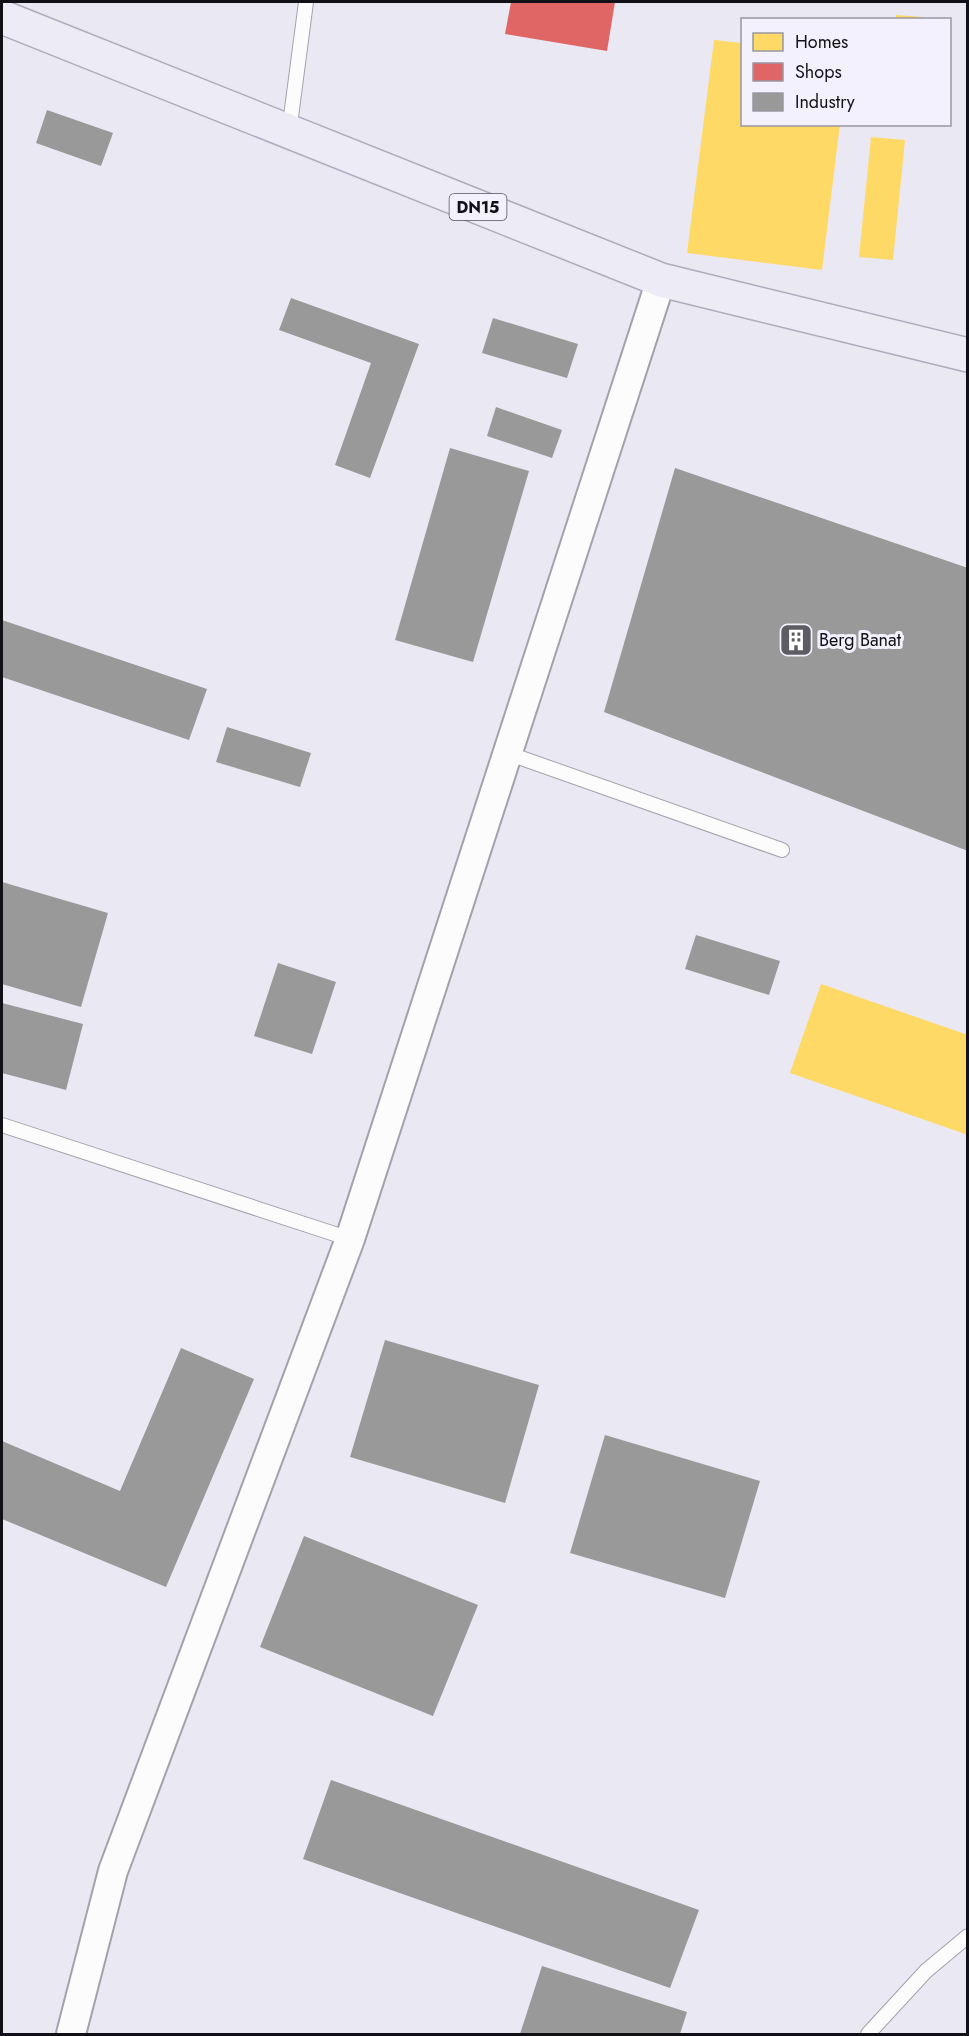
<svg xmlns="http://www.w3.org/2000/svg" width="969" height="2036" viewBox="0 0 969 2036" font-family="Jost,sans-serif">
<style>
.homes{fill:#ffd966}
.shops{fill:#e06666}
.industry{fill:#999}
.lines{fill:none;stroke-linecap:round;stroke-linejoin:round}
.service-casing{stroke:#a3a2aa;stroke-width:16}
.minor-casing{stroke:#a3a2aa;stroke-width:32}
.primary-casing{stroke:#afabbd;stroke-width:36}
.service{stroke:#fcfcfd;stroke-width:14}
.minor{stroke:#fcfcfd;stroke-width:28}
.primary{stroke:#edebf5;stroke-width:33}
.labels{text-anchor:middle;stroke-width:6;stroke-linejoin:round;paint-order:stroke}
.shield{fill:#f3f1fe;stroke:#55545c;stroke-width:1.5}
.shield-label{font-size:16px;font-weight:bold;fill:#111016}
.poi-label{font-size:18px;fill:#111016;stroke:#f3f1fe;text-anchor:start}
</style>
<rect width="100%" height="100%" fill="#eae8f3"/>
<!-- homes -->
<path class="homes" d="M896,15L923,17V20H896Z
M714,40L742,43V124H840L822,270L687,253Z
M871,137L905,140L893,260L859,257Z
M821,984L968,1035V1135L790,1073Z"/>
<!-- shops -->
<path class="shops" d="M511,2H615L607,51L505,34Z"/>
<!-- industry -->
<path class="industry" d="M47,110L113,133L101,166L36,143Z
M291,298L419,344L370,478L335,465L371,363L279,330Z
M493,318L578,344L567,378L482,353Z
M496,407L562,430L552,458L487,436Z
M450,448L529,471L473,662L395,640Z
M675,468L968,568V851L604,712Z
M2,620L207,689L189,740L2,677Z
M227,727L311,753L300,787L216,762Z
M2,882L108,913L81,1007L2,984Z
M696,935L780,961L769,995L685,969Z
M278,963L336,982L312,1054L254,1036Z
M2,1003L83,1024L66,1090L2,1073Z
M385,1340L539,1385L505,1503L350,1457Z
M181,1348L254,1379L166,1587L2,1519V1441L120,1491Z
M605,1435L760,1481L725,1598L570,1553Z
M304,1536L478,1605L433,1716L260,1647Z
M331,1780L699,1910L670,1988L303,1859Z
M542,1966L687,2012L680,2034H520Z"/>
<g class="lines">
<!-- service casing -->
<g class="service-casing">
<path id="service" d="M289,132L306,2
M507,753L782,850
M2,1125L350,1239
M868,2034L926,1971L968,1936"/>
</g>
<!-- minor casing -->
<g class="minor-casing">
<path id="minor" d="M71,2034L113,1871L350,1239L661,280"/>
</g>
<!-- primary casing -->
<g class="primary-casing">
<path id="primary" d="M2,17L661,280L968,355"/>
</g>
<!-- service -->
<use href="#service" class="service"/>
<!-- minor -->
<use href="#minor" class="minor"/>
<!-- primary -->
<use href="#primary" class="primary"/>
</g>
<!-- icons -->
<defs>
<g id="building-square" transform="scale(1.725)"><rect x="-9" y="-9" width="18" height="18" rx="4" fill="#5d5c63" stroke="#f3f1fe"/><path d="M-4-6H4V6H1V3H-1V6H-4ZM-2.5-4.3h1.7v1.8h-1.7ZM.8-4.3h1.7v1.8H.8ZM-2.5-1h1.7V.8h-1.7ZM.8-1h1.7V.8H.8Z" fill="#fff"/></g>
</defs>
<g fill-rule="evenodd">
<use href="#building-square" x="796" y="640"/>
</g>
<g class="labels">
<!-- shield labels -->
<rect class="shield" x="449.5" y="194" width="57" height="26" rx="4.5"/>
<g class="shield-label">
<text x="478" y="213">DN15</text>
</g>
<!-- poi labels -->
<g class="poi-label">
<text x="819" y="646">Berg Banat</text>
</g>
</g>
<!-- border -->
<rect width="969" height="2036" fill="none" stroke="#111016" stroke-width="6"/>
<!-- legend -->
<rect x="741" y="18" width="210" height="108" fill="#f3f1fe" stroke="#9997a1" stroke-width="1.5"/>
<rect x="753" y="33" width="30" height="18" fill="#ffd966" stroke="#9997a1" stroke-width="1.5"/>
<text x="795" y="48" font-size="18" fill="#111016">Homes</text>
<rect x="753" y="63" width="30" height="18" fill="#e06666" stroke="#9997a1" stroke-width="1.5"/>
<text x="795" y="78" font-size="18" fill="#111016">Shops</text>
<rect x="753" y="93" width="30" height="18" fill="#999999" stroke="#9997a1" stroke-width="1.5"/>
<text x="795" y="108" font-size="18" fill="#111016">Industry</text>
</svg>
